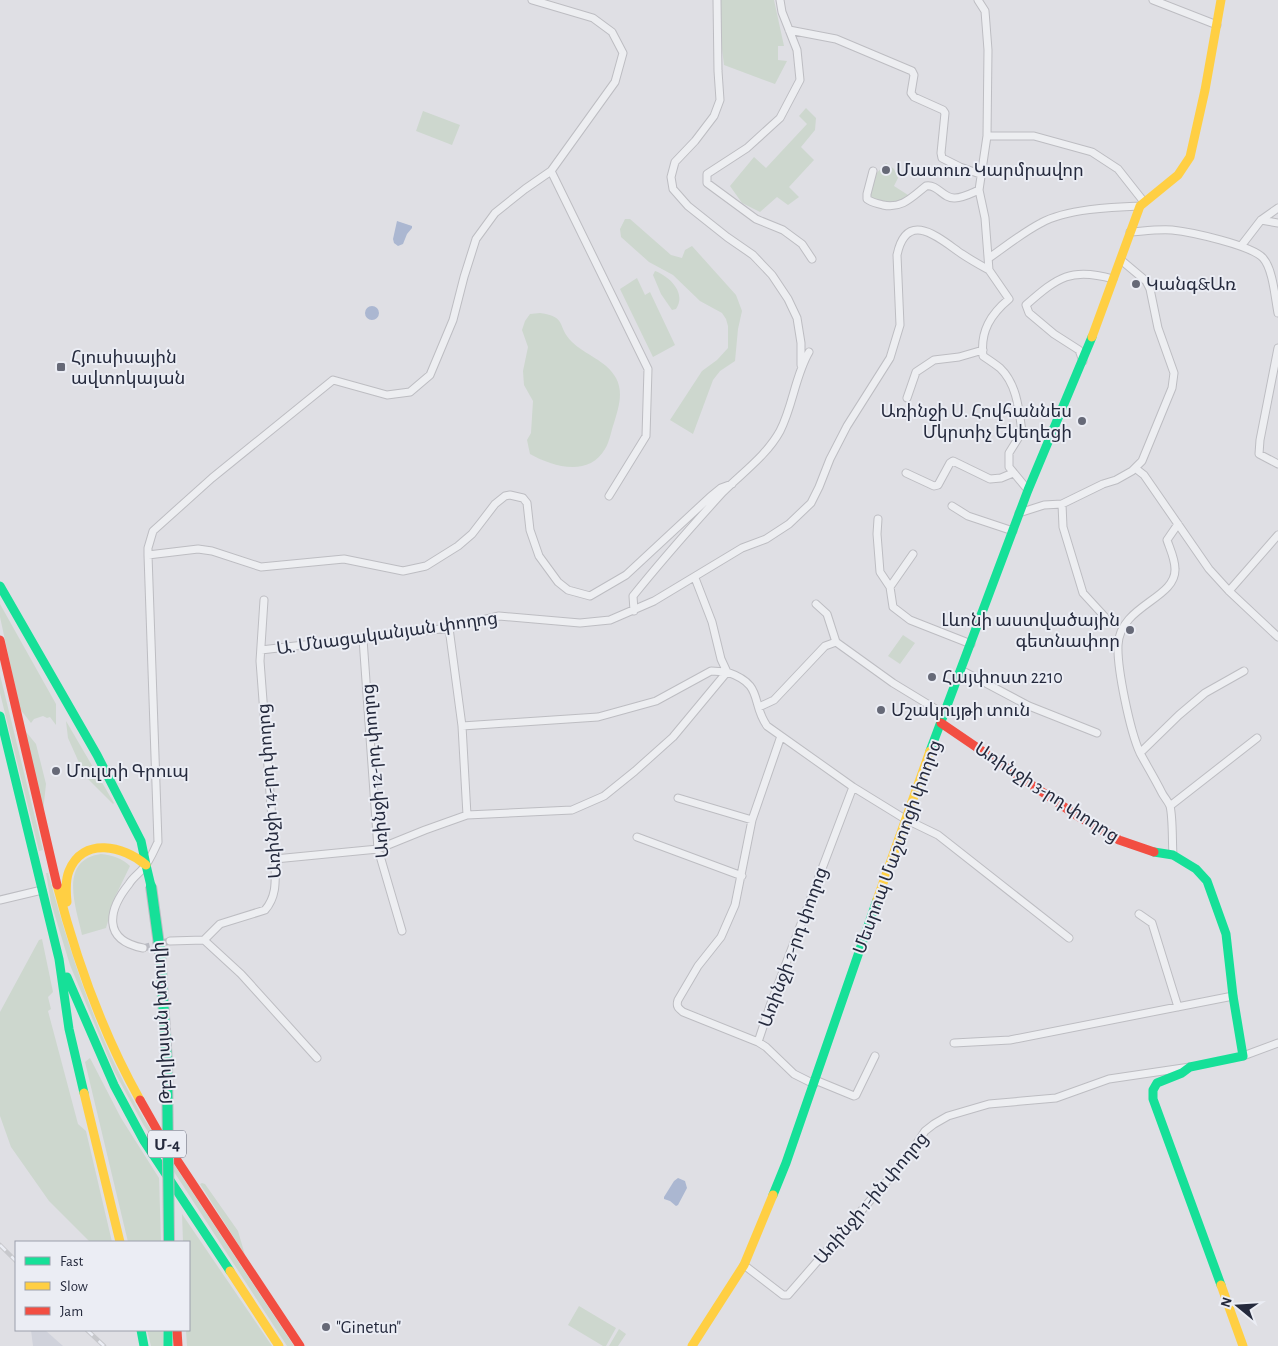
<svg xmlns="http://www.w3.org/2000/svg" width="1278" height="1346" viewBox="0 0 1278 1346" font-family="'Alegreya Sans','Noto Sans Armenian',sans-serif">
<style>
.built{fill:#d0d2db}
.green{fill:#cdd7ce}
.water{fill:#abb7d1}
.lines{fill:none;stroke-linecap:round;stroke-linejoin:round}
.street-tunnel{stroke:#babbc3;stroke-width:7;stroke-dasharray:7 3.5;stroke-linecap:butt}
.street-casing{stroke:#bdbdc2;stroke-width:9}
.street{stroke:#edeef1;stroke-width:7}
.fast{stroke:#16e098;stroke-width:9}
.slow{stroke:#ffcf43;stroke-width:9}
.jam{stroke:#f24e42;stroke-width:9}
.rail-casing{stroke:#c7c8cc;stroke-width:4.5}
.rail{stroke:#ebedf4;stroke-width:2.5;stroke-dasharray:8;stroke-linecap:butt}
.fast-bridge-casing{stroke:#bbbcc2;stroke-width:12;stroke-linecap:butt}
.fast-bridge{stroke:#16e098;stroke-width:10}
.poi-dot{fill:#666977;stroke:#ebedf4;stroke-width:2}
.labels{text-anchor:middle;stroke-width:4;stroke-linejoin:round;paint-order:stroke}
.shield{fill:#ebedf4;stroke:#606474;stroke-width:1}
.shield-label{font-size:16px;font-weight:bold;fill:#252a3d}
.poi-label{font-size:18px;fill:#252a3d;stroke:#ebedf4;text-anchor:start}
.street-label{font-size:18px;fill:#252a3d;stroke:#ebedf4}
</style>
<rect width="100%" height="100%" fill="#dfdfe4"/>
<!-- built -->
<path class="built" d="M31,1330H45L63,1346H33Z"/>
<!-- green -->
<path class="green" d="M716,0H774L784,46H778V60L787,61L775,84L724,65Z
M806,108L816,118L815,130L801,147L814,160L789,187L799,197L788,205L777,197L760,212L742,203L730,186L754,157L766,168L807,124L799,116Z
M423,111L460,125L452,145L416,131Z
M886,163L894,169L898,178L894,186L908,195C891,207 887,203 869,199L874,176Z
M625,219H630L671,255L682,258L685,250L692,246L736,295L742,311L738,329L735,361L720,371L713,380L693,434L670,420L702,371L717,360L728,348V326L726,319L722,313L700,301L673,275L649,262L621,237L620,229Z
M655,271C669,276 687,293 676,309L672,310L661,294L653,275Z
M637,278L645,295L650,292L675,345L653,357L620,289Z
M540,313C568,317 556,326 572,342C585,355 606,360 616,378C624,393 618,409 614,423C611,431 610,441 605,449C589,477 553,467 530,454L527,440L531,433L533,401L524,385L523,371L528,347L522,330L525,321L530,314Z
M0,604L56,704V725L50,717L47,718L43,716L34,719L31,723L20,709L0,617Z
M903,635L915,643L900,664L888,656Z
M0,675L43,850L39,851L0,693Z
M66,721L114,803L113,804L85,776L68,738Z
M22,727L36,744L46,784L43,812Z
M101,854C112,855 122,858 130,866L115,897L106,928L82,935C76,907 58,860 101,854Z
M46,873H48C72,959 99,1045 146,1122L294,1346H287L143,1124L114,1071L70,965L51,903Z
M42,939L53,992L48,997L51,1009L48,1011L78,1124L86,1131L112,1242H90L49,1201L11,1147L0,1116V1012L39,940Z
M90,1058L121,1118L159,1178L161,1242H128L85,1062Z
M202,1183L205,1184L238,1231L245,1255L200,1184Z
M182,1214L272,1346H187L186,1330H189V1242H183Z
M579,1306L616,1328L606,1346H603L568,1325Z
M619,1329L626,1334L618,1346H609Z
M147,1330H163L164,1346H151Z"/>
<!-- water -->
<path class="water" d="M397,221L412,226V228L407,234L403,244L398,246L394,243L393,239Z
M365 313a7 7 0 1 1 14 0a7 7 0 1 1-14 0Z
M678,1178L685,1181L687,1188L678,1205L676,1206L670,1201L664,1199V1197L674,1181Z"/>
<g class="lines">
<!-- street-tunnel -->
<path class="street-tunnel" d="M143,948L170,941"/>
<!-- street casing -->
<g class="street-casing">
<path id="street" d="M532,0L593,18L612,32L623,53L615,82L551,171
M717,0L718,71L720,100L714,116L695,141L675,162L671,177L673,189L688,206L727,237L753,255L772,275L788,299L797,318L801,343V365
M780,0L782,12L797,50L800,80L780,118L747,148L707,174V183L756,219L783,230L802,244L812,259
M978,0L985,11L988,50L987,136L979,190L985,218L989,270L1009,299C991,314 980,331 983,356C989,360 995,364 1000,368C1017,384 1019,410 1022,432L1009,453V467L1028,490
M1153,0L1217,25
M789,30L836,39L912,71L914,75L911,93L914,97L943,110L945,113L941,153L942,158L960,167L980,174
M987,136H1034L1092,152L1118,169L1144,202
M873,171L867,194V199C872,203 877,203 883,205C902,209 912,197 926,186C938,184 943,199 955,198C963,198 972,193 979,190
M1261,220L1278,223
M1130,232C1144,231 1159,229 1172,230C1191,232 1251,245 1263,258C1273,269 1275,298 1278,313
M1241,246L1261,220L1278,208
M989,258C1006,246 1022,233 1041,223C1066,209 1112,207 1140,206
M1278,348L1260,440L1259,454L1278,464
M1083,361L1079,350L1054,334L1029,313L1026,305C1058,277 1071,267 1113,279
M907,398L916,372L934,360L959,357L983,350
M1135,468L1144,475L1209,569L1229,591L1278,637
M906,473L934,486L938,485L950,463L953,461L990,479L1001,478L1013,473
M1062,504L1063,527L1083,593L1105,617
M952,506L968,516L1013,531
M1019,513L1044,505L1062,504L1103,484L1116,480L1132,471L1142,461L1172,388L1174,373L1158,328L1150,289L1146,281L1121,260
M878,519L877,534L880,572L890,587L893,607L910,620L971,644
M148,555L198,549L212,551L261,567L344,559L403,571L426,566L458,546L472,534L495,504L505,496L510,495L523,498L527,503L530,530L539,556L558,582L568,590L590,596L626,575L710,497L721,488L732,484
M695,578L712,622L721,659L727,672
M890,587L913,554
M1229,591L1278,535
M816,604L827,614L836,642
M634,611L633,596C662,560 692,526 723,492C742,473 767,455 780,431C793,406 795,376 809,352
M449,628L462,726L467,815
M363,639L378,849L402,931
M261,650L449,628L499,616L580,623L610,620L654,601L742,548L766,539L789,524L811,503L819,487L830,459L847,426L890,358L900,325L897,255C907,208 940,239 962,254C971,260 980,265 989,270
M961,670L1029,706L1097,733
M759,707L774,700L825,646L836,642L893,683L944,714
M462,726L598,717L656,701L711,671L727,672
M1140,753L1179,715L1205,693L1244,671
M678,798L752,820
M1170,806L1257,738
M637,837L742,876
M1173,855C1172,842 1173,818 1170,806C1168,801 1164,797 1162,793C1155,779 1147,766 1140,753C1130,731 1117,669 1118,645C1120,605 1176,599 1175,569C1175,559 1170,549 1167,540L1178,524
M275,859L378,849L425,830L467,815L572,810L604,796L635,771L673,737L727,672C765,685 750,702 767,726L853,787L905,819L938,835L1069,938
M0,900L42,890
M1139,914L1152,923L1178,1007
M204,940L220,924L265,910C278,895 275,878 275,859L260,661L264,600
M170,941L204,940L241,974L317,1058
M143,948C102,940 108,910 129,884C133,877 140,873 145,866C150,860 154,850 158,842L148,555V548L153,531L212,478L333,380L387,395L410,392L430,375L453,320L464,277L476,239L495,213L525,189L551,171L648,369L646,436L609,496
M758,1042L683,1012C678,1008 676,1006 678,1000L698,966L721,937L735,905L752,820L781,736
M954,1043L1010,1040L1233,996
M1243,1056L1278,1043
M815,1080L854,1096L856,1095L875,1056
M814,1084L794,1074L766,1047L758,1042L771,1003L853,787
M744,1265L783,1295H788L908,1157L925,1131L934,1124L948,1116L989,1104L1056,1098L1109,1079L1190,1067"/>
</g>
<!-- street -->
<use href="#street" class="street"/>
<!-- fast -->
<path class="fast" d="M0,586L97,755L141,841L146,865
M0,716L59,959L69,1029L84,1093
M930,751L1028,490L1092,337
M1154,852L1173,855L1196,869L1207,881L1226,934L1233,996L1243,1056L1190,1067L1182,1073L1157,1083L1153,1090V1099L1221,1285
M146,865L151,886
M67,977L114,1085L144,1141L230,1271
M773,1195L786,1163L877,900
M141,1330L144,1346
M168,1330V1346"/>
<!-- slow -->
<path class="slow" d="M1092,337L1140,206L1178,175L1190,157L1205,90L1221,0
M57,885C76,959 103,1034 140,1100
M877,900L930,751
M67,902C66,892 65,881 69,871C83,836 124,846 146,865
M84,1093L120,1242
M230,1271L279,1346
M1221,1285L1243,1346
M692,1346L744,1265L773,1195"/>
<!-- jam -->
<path class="jam" d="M0,640L57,885
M941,723L1076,815L1119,840L1154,852
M140,1100L157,1130L300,1346
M177,1330L178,1346"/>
<!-- rail casing -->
<g class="rail-casing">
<path id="rail" d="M0,1245L16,1261
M87,1330L104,1346"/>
</g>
<!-- rail -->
<use href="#rail" class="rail"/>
<!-- fast-bridge casing -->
<g class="fast-bridge-casing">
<path id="fast-bridge" d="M151,886L160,952L167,1063L169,1242"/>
</g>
<!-- fast-bridge -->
<use href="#fast-bridge" class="fast-bridge"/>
</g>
<!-- markers -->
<g class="poi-dot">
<circle cx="886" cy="170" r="5"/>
<circle cx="1136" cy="284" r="5"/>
<rect x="56" y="362" width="10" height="10" rx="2.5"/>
<circle cx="1082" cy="421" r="5"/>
<circle cx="1130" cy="630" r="5"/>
<circle cx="932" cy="677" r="5"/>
<circle cx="881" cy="710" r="5"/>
<circle cx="56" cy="771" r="5"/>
<circle cx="326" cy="1327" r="5"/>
</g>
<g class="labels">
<!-- shield labels -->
<rect class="shield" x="148" y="1130.5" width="38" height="27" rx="4"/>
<g class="shield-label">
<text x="167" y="1150">Մ-4</text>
</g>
<!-- poi labels -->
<g class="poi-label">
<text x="896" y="176">Մատուռ Կարմրավոր</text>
<text x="1146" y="290">Կանգ&amp;Առ</text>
<text x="71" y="363">Հյուսիսային<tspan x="71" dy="21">ավտոկայան</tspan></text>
<text x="1072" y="417" text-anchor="end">Առինջի Ս. Հովհաննես<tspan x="1072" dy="21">Մկրտիչ Եկեղեցի</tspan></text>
<text x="1120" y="626" text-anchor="end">Լևոնի աստվածային<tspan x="1120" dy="21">գետնափոր</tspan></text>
<text x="942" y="683">Հայփոստ 2210</text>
<text x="891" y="716">Մշակույթի տուն</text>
<text x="66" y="777">Մուլտի Գրուպ</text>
<text x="336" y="1333">"Ginetun"</text>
</g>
<!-- street labels -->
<g class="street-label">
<text transform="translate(387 633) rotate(-8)" y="6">Ա. Մնացականյան փողոց</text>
<text transform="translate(375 771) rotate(-95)" y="6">Առինջի 12-րդ փողոց</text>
<text transform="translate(269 791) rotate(-94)" y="6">Առինջի 14-րդ փողոց</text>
<text transform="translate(1047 792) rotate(33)" y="6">Առինջի 3-րդ փողոց</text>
<text transform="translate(897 847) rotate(-70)" y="6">Մեսրոպ Մաշտոցի փողոց</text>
<text transform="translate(793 947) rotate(-70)" y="6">Առինջի 2-րդ փողոց</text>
<text transform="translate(162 1023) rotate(-93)" y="6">Թբիլիսյան խճուղի</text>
<text transform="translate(871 1198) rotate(-50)" y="6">Առինջի 1-ին փողոց</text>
</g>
</g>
<!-- legend -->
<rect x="15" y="1241" width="175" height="90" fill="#ebedf4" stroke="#9c9fab"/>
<rect x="25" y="1257" width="25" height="8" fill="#16e098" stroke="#9c9fab"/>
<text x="60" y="1266" font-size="15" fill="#252a3d">Fast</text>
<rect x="25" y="1282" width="25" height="8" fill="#ffcf43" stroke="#9c9fab"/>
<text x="60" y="1291" font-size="15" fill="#252a3d">Slow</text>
<rect x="25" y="1307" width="25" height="8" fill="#f24e42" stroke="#9c9fab"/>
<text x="60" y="1316" font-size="15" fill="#252a3d">Jam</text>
<!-- north arrow -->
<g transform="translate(1238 1306) rotate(288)" stroke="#ebedf4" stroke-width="4" paint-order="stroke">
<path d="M0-4L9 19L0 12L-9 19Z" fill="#252a3d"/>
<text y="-8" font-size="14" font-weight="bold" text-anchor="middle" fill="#252a3d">N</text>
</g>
</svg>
